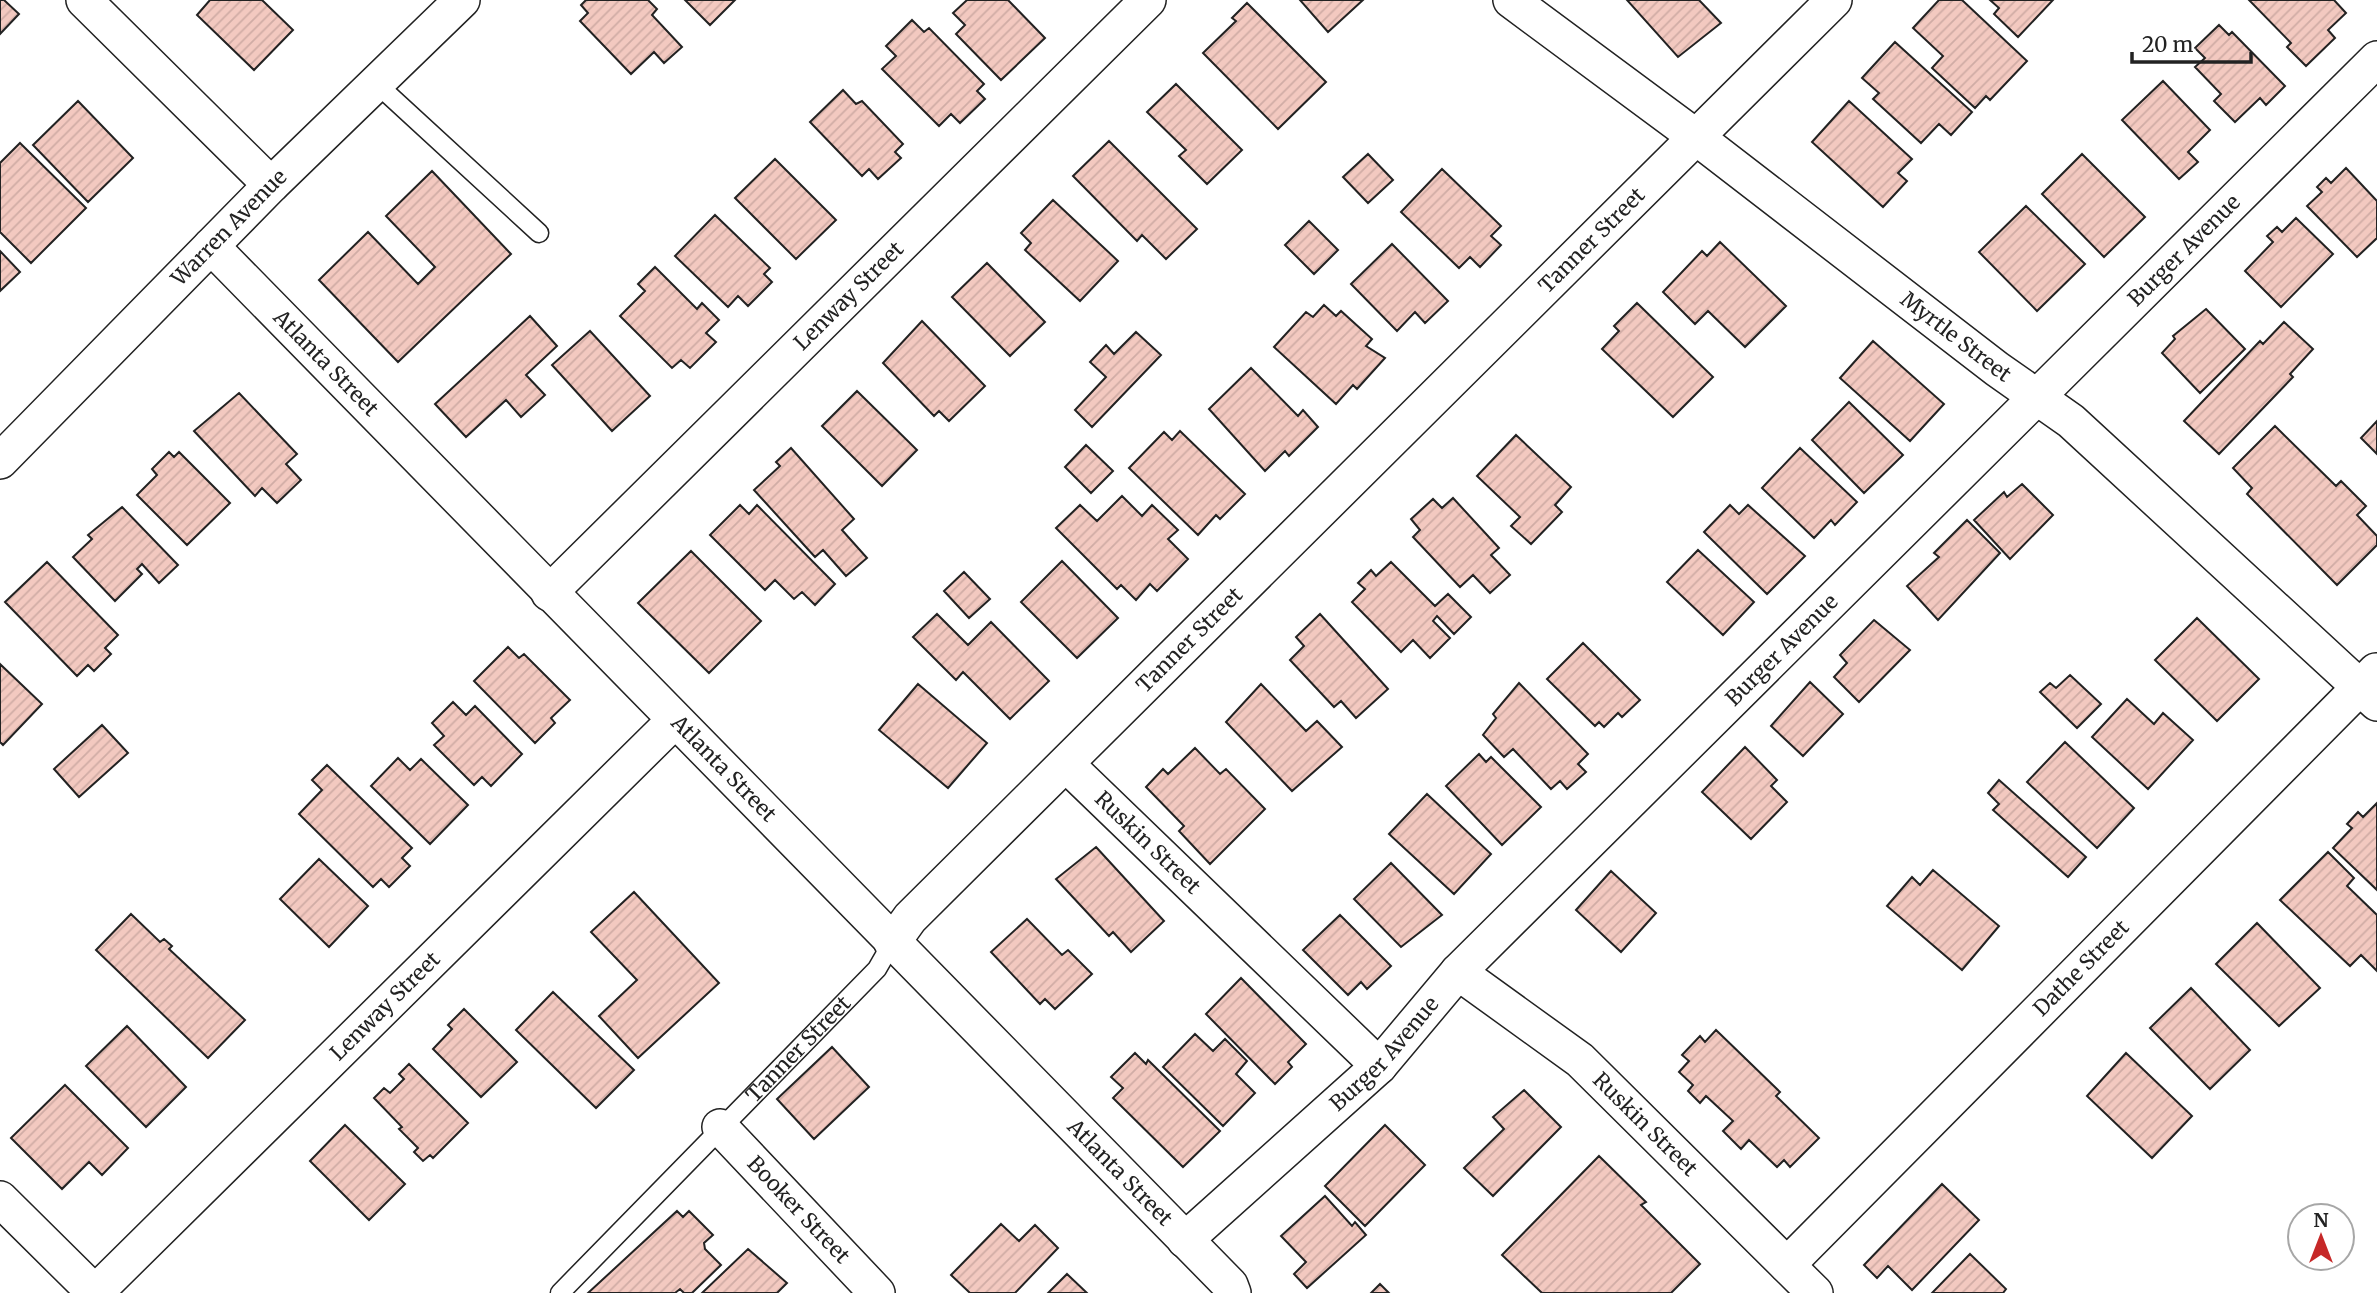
<svg xmlns="http://www.w3.org/2000/svg" width="2377" height="1293" viewBox="0 0 2377 1293" font-family="Merriweather,serif">
<style>
.building{fill:url(#building-hatch);stroke:#222;stroke-width:2}
.lines{fill:none;stroke-linecap:round;stroke-linejoin:round}
.lane-casing{stroke:#222;stroke-width:21}
.street-casing{stroke:#222;stroke-width:38}
.lane{stroke:#fff;stroke-width:18}
.street{stroke:#fff;stroke-width:35}
.labels{text-anchor:middle;stroke-width:5;stroke-linejoin:round;paint-order:stroke}
.street-label{font-size:21px;fill:#222;stroke:#fff}
</style>
<defs>
<pattern id="building-hatch" width="6" height="6" patternUnits="userSpaceOnUse" patternTransform="scale(1.75)"><rect width="6" height="6" fill="#f3c9c0"/><path d="M-1 1l2-2M0 6l6-6M5 7l2-2" fill="none" stroke="#d0aca5"/></pattern>
</defs>
<rect width="100%" height="100%" fill="#fff"/>
<!-- building -->
<path class="building" d="M0,0H4L19,14L0,34Z
M210,0H262L293,30L254,70L197,15Z
M586,0H648L657,9L652,15L682,47L664,63L654,52L631,74L580,21L588,13L581,5Z
M685,0H735L710,25Z
M967,0H1008L1045,38L1001,80L956,34L965,25L953,13Z
M1300,0H1363L1328,32Z
M1627,0H1699L1721,23L1678,57Z
M1939,0H1962L2027,61L1990,100L1986,96L1975,108L1932,68L1943,56L1913,28Z
M1990,0H2053L2018,37L1994,14L1999,8Z
M2249,0H2334L2346,13L2328,30L2335,38L2306,66L2287,47L2291,43Z
M1247,3L1326,82L1278,129L1203,53L1236,21L1232,18Z
M912,20L924,32L929,28L984,84L977,91L985,99L960,123L951,114L939,126L882,69L896,56L886,46Z
M2219,25L2229,35L2232,32L2285,86L2266,105L2260,98L2235,122L2214,101L2221,94L2195,67L2205,58L2195,48Z
M1895,42L1972,112L1951,135L1939,124L1921,143L1873,99L1879,93L1862,78Z
M2163,81L2210,130L2188,152L2198,162L2179,179L2122,120Z
M1176,84L1242,150L1207,184L1179,156L1186,150L1147,112Z
M843,90L856,104L862,101L903,144L895,152L901,158L878,179L869,169L862,176L810,122Z
M78,101L133,158L88,202L33,145Z
M1849,101L1912,159L1898,173L1907,181L1883,207L1812,142Z
M1109,141L1197,229L1166,259L1142,235L1137,241L1073,176Z
M20,143L86,208L31,263L0,232V163Z
M1368,154L1393,180L1368,203L1343,177Z
M2082,154L2145,217L2104,257L2042,194Z
M775,159L836,220L796,259L735,198Z
M2346,168L2377,201V238L2357,257L2307,206L2322,192L2317,187L2326,178L2331,183Z
M1442,169L1501,226L1491,236L1501,245L1480,267L1470,257L1459,268L1401,212Z
M432,171L511,254L398,362L319,280L368,232L418,284L435,267L386,216Z
M1053,200L1118,261L1080,301L1025,250L1031,243L1021,233Z
M2026,206L2085,264L2037,311L1979,252Z
M715,215L770,268L764,274L772,282L748,306L738,296L728,307L675,256Z
M2296,218L2333,254L2281,307L2245,271L2273,242L2267,236L2277,227L2282,232Z
M1309,221L1338,250L1314,274L1285,245Z
M1720,242L1786,306L1745,347L1708,311L1695,324L1663,292L1702,251L1707,256Z
M1392,244L1448,301L1425,323L1415,312L1397,331L1351,284Z
M0,251L20,272L0,291Z
M987,263L1045,322L1010,356L952,297Z
M655,267L697,309L702,303L719,320L706,333L716,342L690,368L681,360L672,368L620,316L645,291L638,284Z
M1637,303L1713,377L1673,417L1602,349L1619,331L1614,326Z
M1324,305L1336,316L1341,311L1372,339L1366,346L1385,358L1357,389L1353,385L1336,404L1274,347L1306,312L1313,317Z
M2206,309L2245,349L2200,393L2162,353L2175,339L2173,336Z
M530,316L557,346L526,375L545,395L521,417L506,400L466,437L435,404Z
M922,321L985,386L949,421L939,411L934,416L883,363Z
M2284,322L2313,349L2290,374L2293,377L2219,454L2184,421L2260,341L2263,344Z
M590,331L650,396L612,431L552,365Z
M1136,332L1161,355L1092,427L1075,410L1106,377L1090,362L1106,345L1114,354Z
M1873,341L1944,404L1910,441L1840,378Z
M1251,368L1298,416L1303,410L1318,427L1289,456L1285,451L1265,471L1209,409Z
M857,391L917,450L882,486L822,426Z
M239,393L297,454L286,464L301,480L277,503L262,488L255,496L194,431Z
M1849,402L1903,455L1864,493L1812,440Z
M2377,421V454L2361,438Z
M2275,426L2336,486L2341,481L2366,506L2357,515L2377,536V545L2337,585L2247,494L2252,488L2233,468Z
M1180,431L1245,494L1220,519L1216,515L1198,535L1129,468L1164,432L1172,440Z
M1516,435L1571,487L1555,505L1562,512L1531,544L1511,526L1520,517L1477,476Z
M1086,445L1113,471L1091,493L1065,467Z
M791,448L854,519L842,530L867,558L846,576L823,550L815,557L754,490L780,466L776,462Z
M1800,448L1857,502L1835,525L1831,520L1814,538L1762,488Z
M169,452L174,457L179,452L230,503L187,545L137,495L157,475L152,469Z
M2022,484L2053,515L2010,559L1974,520L2004,492L2007,497Z
M1122,496L1142,516L1152,505L1178,530L1168,539L1188,559L1157,591L1150,584L1136,600L1121,585L1117,589L1056,528L1080,505L1097,521Z
M1453,498L1499,548L1491,555L1510,575L1490,593L1473,575L1460,587L1413,537L1420,530L1411,519L1433,499L1442,508Z
M740,505L749,514L757,505L835,584L815,605L802,592L794,599L775,580L765,590L710,535Z
M1730,505L1739,514L1748,505L1805,556L1767,594L1704,532Z
M122,507L178,565L159,583L142,564L137,569L142,574L115,601L73,557L92,539L88,535Z
M1967,520L2000,553L1938,620L1907,586L1939,557L1934,553Z
M1698,550L1754,602L1723,635L1667,582Z
M691,551L761,621L709,673L638,603Z
M1062,561L1118,618L1077,658L1021,602Z
M47,562L118,635L105,648L111,654L94,671L88,665L77,676L5,602Z
M1391,562L1435,606L1448,594L1471,617L1454,634L1437,616L1433,621L1450,638L1430,658L1413,640L1401,652L1352,602L1365,589L1358,583L1371,570L1376,576Z
M964,572L990,599L969,618L944,591Z
M937,614L968,645L991,622L1049,681L1010,719L963,672L956,680L913,637Z
M1320,614L1388,689L1356,718L1341,701L1334,707L1290,660L1304,646L1296,637Z
M2197,618L2259,679L2217,721L2155,660Z
M1874,620L1910,650L1859,702L1834,677L1847,663L1840,655Z
M1583,643L1640,700L1622,717L1618,713L1604,727L1599,722L1595,726L1547,679Z
M508,647L519,658L524,654L570,700L551,718L555,723L535,743L474,681Z
M0,664L42,704L3,745L0,742Z
M2070,675L2101,704L2077,728L2040,692L2050,683L2056,688Z
M1810,682L1843,714L1803,756L1771,726Z
M1519,683L1588,754L1578,764L1586,772L1567,789L1560,781L1551,789L1513,749L1504,757L1483,735L1496,718L1493,714Z
M918,684L987,743L948,788L879,730Z
M1261,684L1306,731L1317,721L1342,747L1292,791L1226,722Z
M2127,699L2154,724L2163,713L2193,740L2148,789L2092,737Z
M453,702L466,715L475,706L522,754L491,786L482,777L474,785L434,745L444,736L432,723Z
M102,725L128,753L79,797L54,769Z
M2065,742L2134,808L2097,848L2027,782Z
M1745,747L1777,780L1771,786L1787,802L1751,839L1702,792Z
M1195,748L1220,774L1226,769L1265,809L1210,864L1179,831L1184,826L1146,787L1163,769L1168,774Z
M1479,754L1486,762L1491,757L1541,807L1502,845L1446,786Z
M398,758L410,770L421,759L468,805L430,844L371,786Z
M327,765L412,848L402,858L410,866L389,887L381,879L373,887L299,814L322,790L312,780Z
M1999,780L2086,857L2068,877L1993,810L1999,804L1988,793Z
M1427,794L1491,854L1454,894L1389,834Z
M2377,803V890L2333,848L2352,828L2347,824L2358,812L2363,817Z
M1096,847L1164,921L1131,952L1113,932L1109,936L1056,879Z
M2328,852L2354,878L2347,886L2377,915V971L2361,955L2350,966L2280,900Z
M319,859L368,906L329,947L280,899Z
M1391,863L1442,915L1401,947L1354,899Z
M1933,870L1999,926L1962,970L1887,906L1912,877L1920,885Z
M1611,871L1656,913L1621,952L1576,910Z
M634,892L719,983L638,1058L599,1016L637,980L591,932Z
M131,914L160,942L164,939L172,946L169,949L245,1020L208,1058L96,950Z
M1340,915L1391,966L1367,989L1361,982L1348,995L1303,950Z
M1027,919L1062,955L1068,950L1092,974L1055,1009L1045,999L1040,1004L991,952Z
M2257,923L2320,988L2279,1026L2216,964Z
M1241,978L1306,1044L1288,1062L1292,1067L1275,1084L1206,1014Z
M2191,988L2250,1050L2210,1089L2150,1028Z
M553,992L634,1070L596,1108L516,1030Z
M464,1009L517,1062L481,1097L433,1049L452,1029L448,1025Z
M127,1026L186,1087L146,1127L86,1066Z
M1716,1030L1780,1092L1776,1096L1819,1138L1790,1167L1784,1160L1777,1167L1749,1140L1741,1149L1723,1131L1733,1121L1706,1096L1700,1103L1688,1091L1693,1085L1679,1072L1689,1061L1682,1055L1700,1036L1705,1042Z
M1195,1034L1213,1051L1225,1039L1247,1061L1236,1074L1255,1093L1223,1126L1163,1067Z
M832,1047L869,1087L814,1139L777,1099Z
M1135,1053L1146,1064L1148,1060L1220,1131L1183,1167L1113,1098L1123,1088L1111,1077Z
M2126,1053L2192,1116L2152,1158L2087,1096Z
M409,1064L468,1123L433,1158L430,1155L423,1161L414,1152L418,1148L399,1129L402,1127L374,1098L384,1088L390,1093L404,1079L399,1074Z
M65,1085L128,1148L102,1175L89,1162L62,1189L11,1138Z
M1524,1090L1561,1127L1493,1196L1464,1168L1504,1129L1493,1117Z
M345,1125L405,1184L369,1220L310,1161Z
M1385,1125L1425,1165L1365,1226L1325,1186Z
M1599,1156L1646,1202L1641,1205L1700,1264L1671,1293H1542L1502,1255Z
M1942,1184L1979,1220L1912,1290L1888,1266L1877,1278L1864,1265Z
M1325,1196L1352,1226L1355,1222L1366,1235L1307,1288L1294,1274L1306,1262L1281,1236Z
M677,1211L683,1217L689,1211L713,1235L704,1243L705,1249L721,1265L692,1293H684L680,1289L675,1293H588Z
M1001,1224L1019,1241L1035,1225L1058,1248L1015,1293H970L951,1275Z
M748,1249L787,1283L777,1293H702Z
M1970,1254L2006,1289L2003,1293H1932Z
M1067,1274L1087,1293H1048Z
M1380,1284L1389,1293H1371Z"/>
<g class="lines">
<!-- lane casing -->
<g class="lane-casing">
<g id="lane">
<path d="M377,84L539,233"/>
<path id="s1" d="M560,1293L877,969L892,943"/>
</g>
</g>
<!-- street casing -->
<g class="street-casing">
<g id="street">
<path d="M84,0L271,185"/>
<path id="s2" d="M1511,0L1696,137L1997,369L2071,421L2377,703"/>
<path id="s3" d="M211,246L1230,1285L1233,1293"/>
<path id="s4" d="M0,461L271,185L462,0"/>
<path id="s5" d="M549,593L1148,0"/>
<path id="s6" d="M1067,765L1379,1066"/>
<path id="s7" d="M892,943L910,918L1834,0"/>
<path id="s8" d="M1458,972L1580,1060L1815,1293"/>
<path id="s9" d="M720,1127L877,1293"/>
<path d="M0,1199L95,1293"/>
<path id="s10" d="M1185,1240L1379,1066L1458,972L2377,59"/>
<path id="s11" d="M1787,1265L2376,671"/>
<path id="s12" d="M95,1293L674,721"/>
</g>
</g>
<!-- lane -->
<use href="#lane" class="lane"/>
<!-- street -->
<use href="#street" class="street"/>
</g>
<g class="labels">
<!-- street labels -->
<g class="street-label">
<text dy="7" stroke="none"><textPath href="#s4" startOffset="327">Warren Avenue</textPath></text>
<text dy="7" stroke="none"><textPath href="#s7" startOffset="992">Tanner Street</textPath></text>
<text dy="7" stroke="none"><textPath href="#s10" startOffset="1407">Burger Avenue</textPath></text>
<text dy="7" stroke="none"><textPath href="#s5" startOffset="422">Lenway Street</textPath></text>
<text dy="7" stroke="none"><textPath href="#s2" startOffset="558">Myrtle Street</textPath></text>
<text dy="7" stroke="none"><textPath href="#s3" startOffset="164">Atlanta Street</textPath></text>
<text dy="7" stroke="none"><textPath href="#s7" startOffset="425">Tanner Street</textPath></text>
<text dy="7" stroke="none"><textPath href="#s10" startOffset="840">Burger Avenue</textPath></text>
<text dy="7" stroke="none"><textPath href="#s3" startOffset="732">Atlanta Street</textPath></text>
<text dy="7" stroke="none"><textPath href="#s6" startOffset="112">Ruskin Street</textPath></text>
<text dy="7" stroke="none"><textPath href="#s11" startOffset="418">Dathe Street</textPath></text>
<text dy="7" stroke="none"><textPath href="#s12" startOffset="408">Lenway Street</textPath></text>
<text dy="7" stroke="none"><textPath href="#s1" startOffset="341">Tanner Street</textPath></text>
<text dy="7" stroke="none"><textPath href="#s10" startOffset="273">Burger Avenue</textPath></text>
<text dy="7" stroke="none"><textPath href="#s8" startOffset="242">Ruskin Street</textPath></text>
<text dy="7" stroke="none"><textPath href="#s3" startOffset="1298">Atlanta Street</textPath></text>
<text dy="7" stroke="none"><textPath href="#s9" startOffset="114">Booker Street</textPath></text>
</g>
</g>
<!-- north arrow -->
<g transform="translate(2321 1237)"><circle r="33" fill="#ffffff" stroke="#a7a7a7" stroke-width="2"/>
<path d="M0-5L12 26L0 18L-12 26Z" fill="#c62828"/>
<text y="-10" font-size="19" font-weight="bold" text-anchor="middle" fill="#222222">N</text>
</g>
<!-- scale -->
<path d="M2132 52v10h119v-10" fill="none" stroke="#222222" stroke-width="3.5"/>
<text x="2142" y="52" font-size="21" fill="#222222" stroke="#ffffff" stroke-width="5" paint-order="stroke">20 m</text>
</svg>
